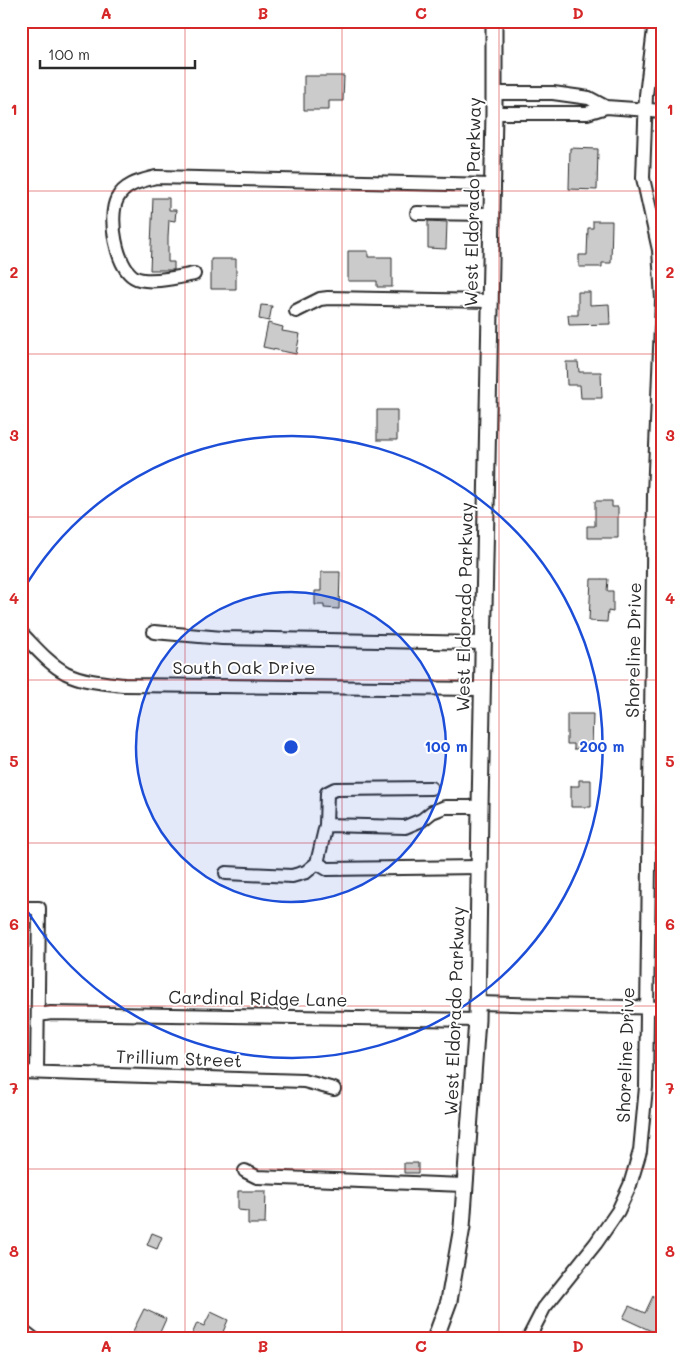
<svg xmlns="http://www.w3.org/2000/svg" width="684" height="1360" viewBox="0 0 684 1360" font-family="Mali,sans-serif">
<style>
.building{fill:#cbcbcb;stroke:#2b2b2b}
.lines{fill:none;stroke-linecap:round;stroke-linejoin:round}
.minor-casing{stroke:#2b2b2b;stroke-width:16}
.major-casing{stroke:#2b2b2b;stroke-width:19}
.minor{stroke:#fff;stroke-width:12}
.major{stroke:#fff;stroke-width:15}
.grid{fill:none;stroke:#d62828;stroke-width:1;stroke-opacity:0.55}
.ring{fill:none;stroke:#1d4ed8;stroke-width:2.5}
.labels{text-anchor:middle;stroke-width:4;stroke-linejoin:round;paint-order:stroke}
.street-label{font-size:18px;fill:#2b2b2b;stroke:#fff}
.centre{fill:#1d4ed8;stroke:#fff;stroke-width:2.5}
.ring-label{font-size:15px;text-anchor:middle;font-weight:bold;fill:#1d4ed8;stroke:#fff;stroke-width:4;stroke-linejoin:round;paint-order:stroke}
.neatline{fill:none;stroke:#d62828;stroke-width:2}
.grid-label{font-size:16px;text-anchor:middle;font-weight:bold;fill:#d62828}
</style>
<rect width="100%" height="100%" fill="#fff"/>
<filter id="ink" filterUnits="userSpaceOnUse"><feTurbulence type="fractalNoise" baseFrequency=".02" numOctaves="2"/><feDisplacementMap in="SourceGraphic" scale="10" xChannelSelector="R" yChannelSelector="G"/><feConvolveMatrix kernelMatrix="1 2 1 2 8 2 1 2 1" color-interpolation-filters="sRGB"/></filter>
<g filter="url(#ink)">
<!-- building -->
<path class="building" d="M304,76H344L343,101H329V110H304Z
M570,148L598,149L597,190L569,189Z
M153,198H169V210H176L175,221L169,220L168,237V262H174V270H150Z
M428,221L447,222L446,249L428,248Z
M593,221H612L611,263H602V267H579V255H587L588,228H593Z
M348,251H368V257H392V287H377V281H348Z
M211,259H236V289H211Z
M578,292H590V305L609,304L610,324L569,325L568,315H578Z
M261,305L272,306L269,321L259,319Z
M268,323L283,327L282,331L300,334L296,354L263,347Z
M566,362H578L579,372H601L602,398H581L580,385H567Z
M377,410H397V440H377Z
M595,501H612V507H618V538H587V526H595Z
M321,572H340L339,609L324,608V605H315V591H321Z
M591,579H608L607,591H613V612L608,611L607,622L589,621Z
M567,714H593L592,749H574V744H567Z
M579,780H591V807H571V786H579Z
M404,1163H418V1173H404Z
M238,1191H266L265,1224H248V1211L238,1210Z
M152,1233L162,1237L157,1249L147,1245Z
M653,1296L663,1301V1328L660,1335L623,1318L629,1306L645,1313Z
M144,1309L166,1319L157,1339H149L133,1331Z
M211,1312L228,1320L220,1339H190L197,1323L204,1326Z"/>
<g class="lines">
<!-- minor casing -->
<g class="minor-casing">
<path id="minor" d="M494,93H553L589,98L606,107L663,111
M494,113H587L606,107
M417,213L491,214
M194,274C179,277 147,285 134,277C116,266 108,217 117,199C124,184 141,181 156,177L492,185
M296,311L320,299L328,298L490,301
M154,632L222,638L483,643
M21,633C35,647 49,664 66,673C84,682 105,683 124,685L482,689
M326,825L405,827L422,820L432,812L445,807H480
M317,863L327,869L479,867
M226,873L292,876L306,872L317,863L326,825L327,793L335,789L431,788
M21,908H39L37,1072
M478,1003L663,1008
M39,1015L51,1013L477,1020
M21,1072L304,1081L334,1089
M245,1171L257,1177L464,1185
M21,1329L34,1339
M528,1339L544,1308L596,1243L618,1211L630,1185L640,1151L646,1087L654,495L662,300L659,250L643,178L646,95L655,21"/>
</g>
<!-- major casing -->
<g class="major-casing">
<path id="major" d="M435,1339L449,1301L462,1227L477,1020L480,807L494,113V21"/>
</g>
<!-- minor -->
<use href="#minor" class="minor"/>
<!-- major -->
<use href="#major" class="major"/>
</g>
</g>
<!-- grid -->
<path class="grid" d="M185,21V1339M342,21V1339M499,21V1339M21,191H663M21,354H663M21,517H663M21,680H663M21,843H663M21,1006H663M21,1169H663"/>
<!-- distance rings -->
<circle cx="291" cy="747" r="155" fill="#1d4ed8" fill-opacity=".12"/>
<g class="ring">
<circle cx="291" cy="747" r="155"/>
<path d="M22 592A311 311 0 1 1 22 902"/>
</g>
<g class="labels">
<!-- street labels -->
<g class="street-label">
<text transform="translate(473 202) rotate(-89)" y="6">West Eldorado Parkway</text>
<text transform="translate(465 607) rotate(-89)" y="6">West Eldorado Parkway</text>
<text transform="translate(634 650) rotate(-89)" y="6">Shoreline Drive</text>
<text x="244" y="674">South Oak Drive</text>
<text transform="translate(258 999) rotate(1)" y="6">Cardinal Ridge Lane</text>
<text transform="translate(455 1011) rotate(-88)" y="6">West Eldorado Parkway</text>
<text transform="translate(626 1055) rotate(-88)" y="6">Shoreline Drive</text>
<text transform="translate(179 1059) rotate(2)" y="6">Trillium Street</text>
</g>
</g>
<circle cx="291" cy="747" r="8" class="centre"/>
<g class="ring-label">
<text x="446" y="752">100 m</text>
<text x="602" y="752">200 m</text>
</g>
<!-- margin -->
<rect width="684" height="1360" fill="none" stroke="#fff" stroke-width="55"/>
<!-- scale -->
<path d="M40 60v8h155v-8" fill="none" stroke="#2b2b2b" stroke-width="2.5"/>
<text x="48" y="60" font-size="15" fill="#2b2b2b" stroke="#ffffff" stroke-width="4" paint-order="stroke">100 m</text>
<rect x="28" y="28" width="628" height="1304" class="neatline"/>
<g class="grid-label">
<text x="106" y="19">A</text>
<text x="263" y="19">B</text>
<text x="421" y="19">C</text>
<text x="578" y="19">D</text>
<text x="14" y="115">1</text>
<text x="670" y="115">1</text>
<text x="14" y="278">2</text>
<text x="670" y="278">2</text>
<text x="14" y="441">3</text>
<text x="670" y="441">3</text>
<text x="14" y="604">4</text>
<text x="670" y="604">4</text>
<text x="14" y="767">5</text>
<text x="670" y="767">5</text>
<text x="14" y="930">6</text>
<text x="670" y="930">6</text>
<text x="14" y="1094">7</text>
<text x="670" y="1094">7</text>
<text x="14" y="1257">8</text>
<text x="670" y="1257">8</text>
<text x="106" y="1352">A</text>
<text x="263" y="1352">B</text>
<text x="421" y="1352">C</text>
<text x="578" y="1352">D</text>
</g>
</svg>
